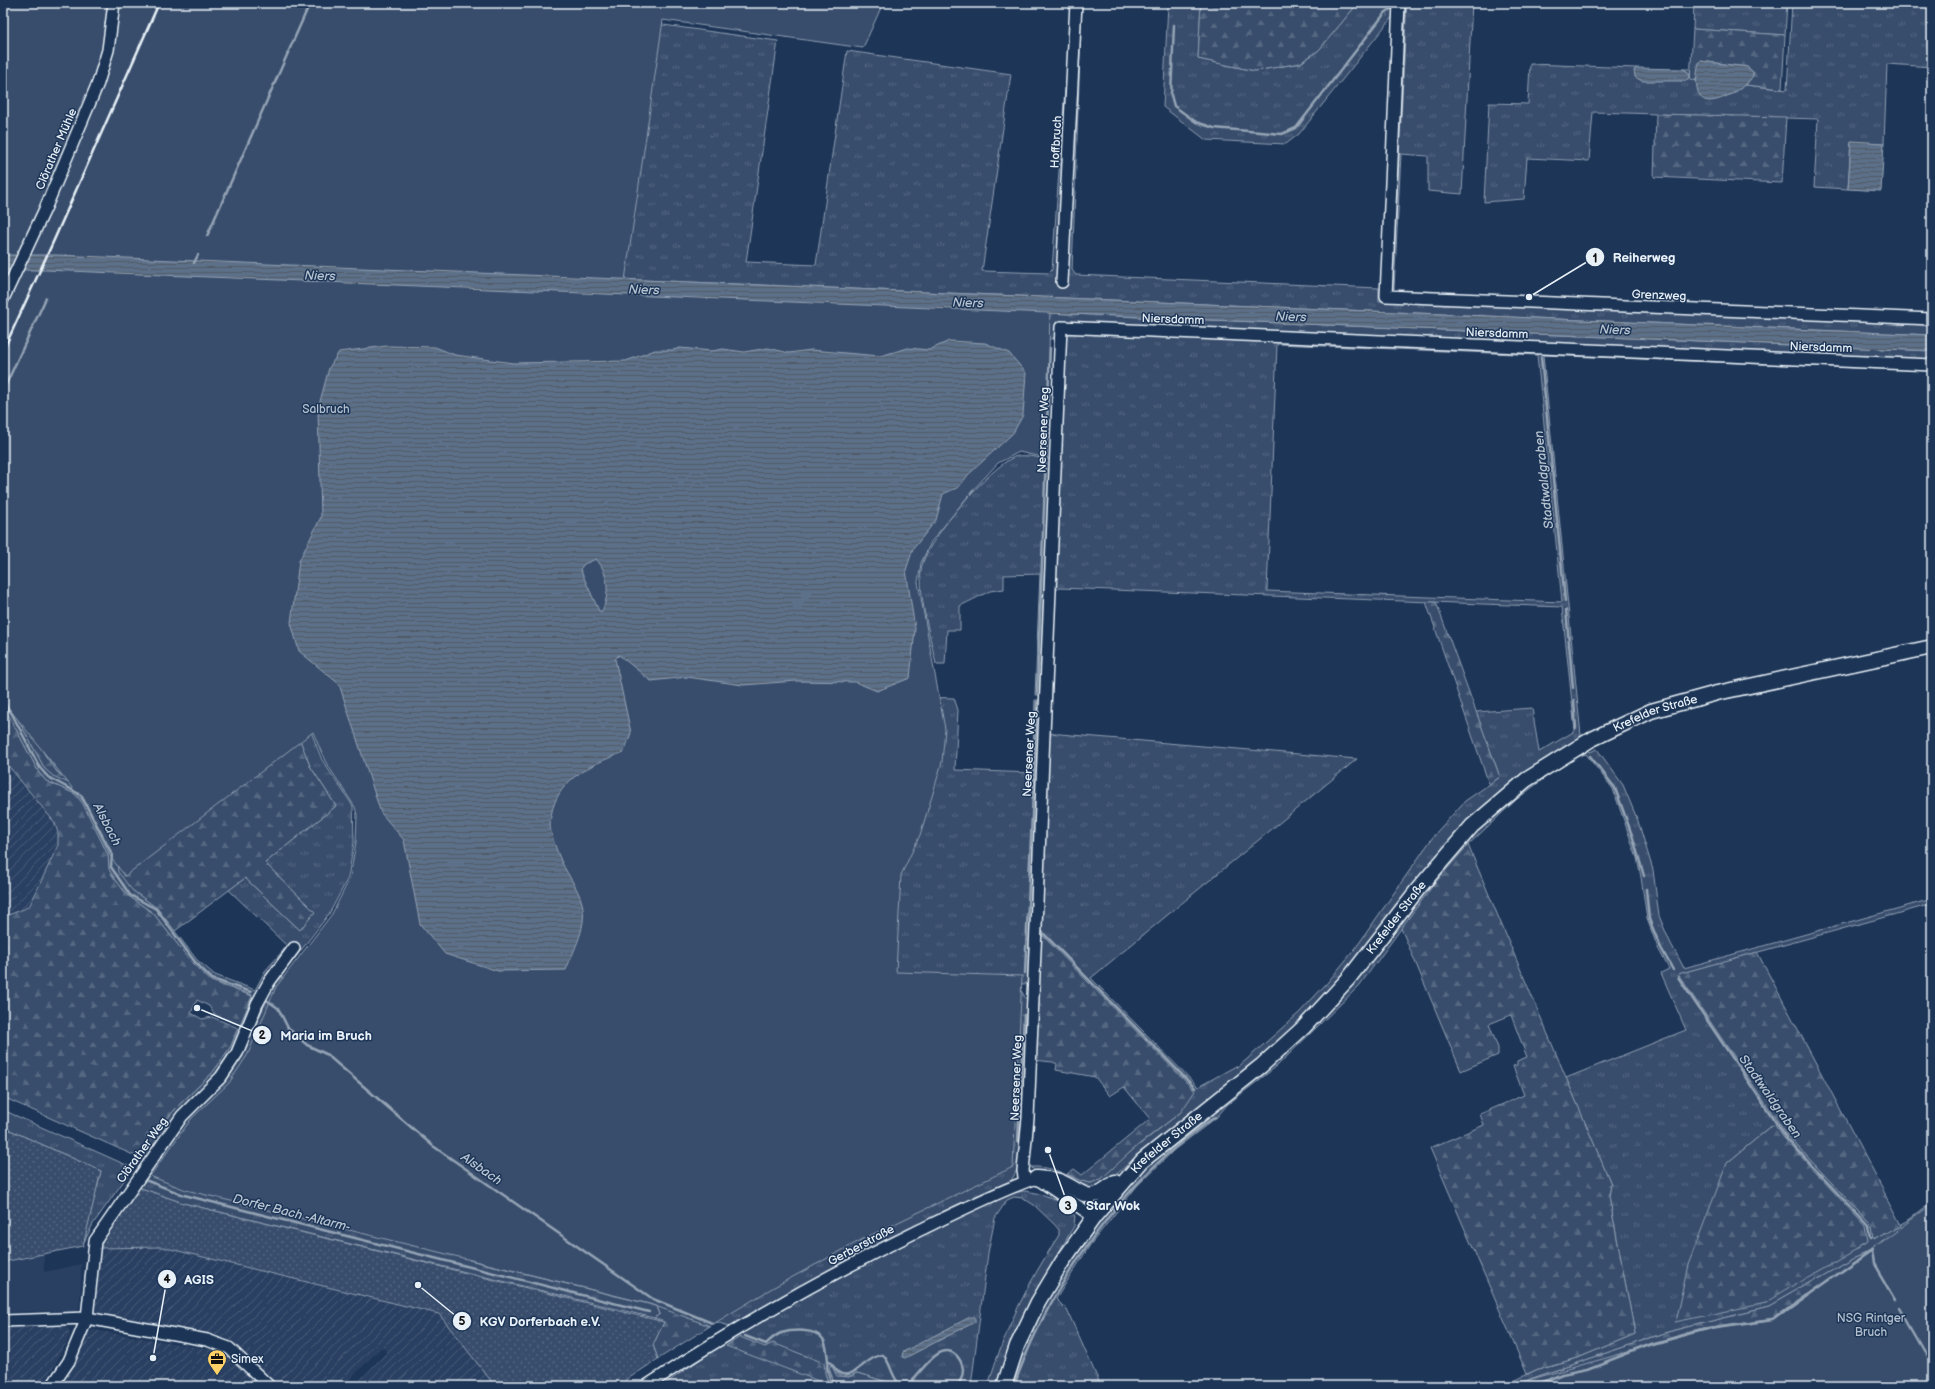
<svg xmlns="http://www.w3.org/2000/svg" width="1935" height="1389" viewBox="0 0 1935 1389" font-family="'Balsamiq Sans',sans-serif">
<style>
.built{fill:#2a4162}
.industrial{fill:url(#industrial-furrows)}
.grass{fill:url(#grass-tufts);stroke:#909fb2;fill-rule:evenodd}
.forest{fill:url(#forest-firs);stroke:#909fb2}
.park{fill:#374d6c;stroke:#909fb2}
.garden{fill:url(#garden-dots);stroke:#909fb2}
.water{fill:url(#water-rules);stroke:#95a4b5;fill-rule:evenodd}
.lines{fill:none;stroke-linecap:round;stroke-linejoin:round}
.stream{stroke:#95a4b5;stroke-width:2.5}
.minor-casing{stroke:#e8f1f8;stroke-width:14}
.major-casing{stroke:#e8f1f8;stroke-width:17}
.minor{stroke:#1d3557;stroke-width:11}
.major{stroke:#1d3557;stroke-width:14}
.rail{stroke:#e8f1f8;stroke-width:2.5}
.labels{text-anchor:middle;stroke-width:3;stroke-linejoin:round;paint-order:stroke}
.street-label{font-size:12px;fill:#e8f1f8;stroke:#1d3557}
.park-label{font-size:12px;fill:#b3c0ce;stroke:#1d3557}
.poi-label{font-size:12px;fill:#e8f1f8;stroke:#1d3557;text-anchor:start}
.water-label{font-size:13px;font-style:italic;fill:#b7c4d1;stroke:#1d3557}
.leader{fill:none;stroke:#e8f1f8;stroke-width:1.5}
.callout-dot{fill:#e8f1f8;stroke:#1d3557;stroke-width:1.5}
.mark-label{font-size:12px;text-anchor:middle;font-weight:bold;fill:#111}
.callout-label{font-size:13px;text-anchor:middle;font-weight:bold;fill:#e8f1f8;stroke:#1d3557;stroke-width:3;stroke-linejoin:round;paint-order:stroke}
</style>
<defs>
<pattern id="industrial-furrows" width="10" height="10" patternUnits="userSpaceOnUse"><rect width="10" height="10" fill="#2a4162"/><path d="M-1 1l2-2M0 10L10 0M9 11l2-2" fill="none" stroke="#495d79"/></pattern>
<pattern id="grass-tufts" width="24" height="20" patternUnits="userSpaceOnUse"><rect width="24" height="20" fill="#374d6c"/><path d="M3 7l-1-3M5 7V3M7 7l1-3M15 17l-1-3M17 17v-4M19 17l1-3" fill="none" stroke="#546782"/></pattern>
<pattern id="forest-firs" width="22" height="20" patternUnits="userSpaceOnUse"><rect width="22" height="20" fill="#374d6c"/><path d="M5 1l3.5 6h-7zM16 11l3.5 6h-7z" fill="#546782"/></pattern>
<pattern id="garden-dots" width="8" height="8" patternUnits="userSpaceOnUse"><rect width="8" height="8" fill="#374d6c"/><path d="M2 2h.1M6 6h.1" fill="none" stroke="#546782" stroke-width="1.8" stroke-linecap="round"/></pattern>
<pattern id="water-rules" width="6" height="5" patternUnits="userSpaceOnUse"><rect width="6" height="5" fill="#5d7089"/><path d="M0 2.5h6" fill="none" stroke="#505a66"/></pattern>
</defs>
<rect width="100%" height="100%" fill="#1d3557"/>
<filter id="ink" filterUnits="userSpaceOnUse"><feTurbulence type="fractalNoise" baseFrequency=".025" numOctaves="2"/><feDisplacementMap in="SourceGraphic" scale="8" xChannelSelector="R" yChannelSelector="G"/><feConvolveMatrix kernelMatrix="1 2 1 2 8 2 1 2 1" color-interpolation-filters="sRGB"/></filter>
<g filter="url(#ink)">
<!-- built -->
<path class="built" d="M44,1254V1272L81,1264V1289L79,1308L76,1312L70,1314L47,1311L3,1313V1262Z"/>
<!-- industrial -->
<path class="industrial" d="M3,759L55,823L58,833V845L30,905L25,909L3,917Z
M162,1247L439,1314L495,1386H354L387,1352L382,1347L343,1386H277L237,1348L94,1316L98,1248Z
M49,1323L64,1326L69,1329L70,1336L56,1363L42,1386H3V1326Z
M94,1330L214,1350L230,1358L260,1386H60L81,1352L86,1335L90,1331Z"/>
<!-- grass -->
<path class="grass" d="M505,3L778,41L746,262L816,265L847,51L1011,74L982,271L1049,273L1052,270L1065,87L1068,90L1082,3L1072,270L1076,275L1379,288V301L1932,325V335L56,255Z
M1168,3H1201L1198,59L1255,71L1301,63L1319,50L1358,3H1394L1393,16L1299,134L1286,144L1206,140L1163,107Z
M1403,3H1472L1462,194L1428,191V156L1401,154L1394,289L1389,280Z
M1694,3H1787L1785,35L1693,29Z
M1792,3H1932V67L1887,64L1884,143L1851,142L1848,189L1814,187L1818,119L1593,112L1589,161L1527,158L1524,199L1484,202L1489,103L1528,104L1530,64L1636,68L1634,71L1682,81H1686L1690,76L1688,72L1683,69H1691L1690,80H1696L1698,91L1730,95L1746,85L1787,90Z
M46,270L1932,351V371L1543,355L1581,736L1577,741L1548,757L1516,779L1464,826L1358,960L1308,1018L1210,1100L1146,1148L1109,1181L1093,1189L1082,1188L1052,1174L1035,1171L1031,1167C1059,1166 1067,1179 1091,1183L1181,1112L1039,932L1043,692L1039,695H1035L1040,574L1004,575V589L990,591L960,606V630H947L945,664H936C931,639 921,606 921,580C920,575 921,567 923,562C931,536 989,468 1014,457C1025,453 1039,459 1050,459L1055,337L293,685L322,760L353,806L354,842L348,878L329,914L278,980L794,694L954,698L958,710L955,770L1032,773L1035,700H1039L1042,707L1031,977L1027,984L702,974V982L1022,992L1029,1004L1024,1119L1018,1168L1011,1181L848,1261L730,1327L717,1322L710,1326L668,1310L651,1301L650,1304L657,1307L660,1314L654,1318L183,1203L138,1187L187,1117L222,1081L245,1024L240,1025L252,995L211,981L193,964L153,913L127,895L112,875L109,870L108,855L75,794L46,781L39,773L9,716L3,710V697L14,712L45,769L80,788L132,890L157,908L197,960L215,975L255,990L265,971L287,946L229,890L245,878L300,930L314,911L265,863L336,806L310,766L295,728L89,793L57,772L45,755L25,719ZM1277,344L1537,355L1562,602L1267,591ZM1059,588L1562,607L1575,731L1539,752L1532,708L1476,712L1500,777L1465,801L1435,834L1355,949L1327,983L1299,1013L1237,1068L1236,1066L1198,1087L1091,978L1357,759L1048,733L1054,593Z
M1585,746L1590,752L1597,749L1623,785L1638,821L1653,870L1659,916L1670,942L1684,968L1932,899V904L1679,974L1787,1135L1872,1226L1874,1238L1911,1218L1932,1202V1205L1878,1266L1773,1321L1562,1375L1652,1343L1702,1329L1773,1319L1866,1252L1855,1257L1768,1307L1668,1332L1530,1379L1516,1386H1504L1538,1369L1580,1357L1635,1334L1609,1196L1611,1184L1566,1078L1686,1030L1661,973L1669,969L1658,948L1647,919L1641,877L1637,858L1613,789L1586,754L1577,757L1550,774L1517,799L1468,845L1434,884L1359,986L1277,1066L1227,1105L1217,1117L1174,1150L1137,1186L1090,1245L1056,1299L1067,1310L1101,1386H1010L1022,1352L1049,1295L1084,1240L1123,1192L1154,1159L1258,1076L1499,805ZM1774,1124L1784,1138L1727,1163Z
M238,1028L242,1032L232,1055L147,1161L140,1158L156,1132L177,1107L213,1072L231,1046Z
M3,1110L133,1168L93,1224L83,1244L101,1171L3,1127Z
M1024,1191C1043,1193 1063,1200 1075,1216L1074,1226L1038,1289L1021,1323L998,1386H988C1004,1330 1028,1283 1059,1235V1230L1055,1225L1034,1205L1023,1198L1014,1197L1007,1200L995,1218L988,1253L971,1386H897L894,1384L857,1373C841,1381 842,1376 829,1368L835,1386H662L741,1331L850,1270L939,1225L1008,1194ZM771,1344L824,1370L829,1385L765,1347Z"/>
<!-- forest -->
<path class="forest" d="M1201,3H1358L1319,50L1300,63L1255,71L1198,59Z
M1693,29L1785,35L1782,89L1746,85L1753,75V72L1747,67L1700,61L1696,80H1690Z
M1656,114L1786,117L1782,183L1654,177Z
M1426,602H1436L1500,777L1489,784Z
M3,710L9,716L39,773L46,781L75,794L83,804L108,855L109,869L112,875L127,895L153,913L193,964L211,981L252,996L240,1025L214,1014L209,1006L197,1000L191,1013L202,1019L212,1017L238,1028L231,1046L213,1072L177,1107L156,1132L140,1158L3,1097V917L24,909L30,905L58,845V833L55,823L3,759Z
M14,712L25,719L45,755L57,772L89,793L295,727L310,766L336,806L265,863L315,912L300,930L245,878L175,931L157,908L132,890L118,872L116,854L80,788L53,776L45,769Z
M1468,845L1611,1184L1609,1196L1635,1334L1580,1357L1538,1369L1527,1374L1430,1148L1484,1125L1480,1114L1524,1095L1513,1066L1517,1065V1061L1527,1057L1511,1015L1489,1024L1498,1048V1055L1461,1071L1401,928L1434,884Z
M1039,932L1195,1091L1181,1112L1137,1146L1101,1179L1091,1183L1081,1181L1067,1174L1074,1169L1082,1175L1150,1119L1124,1087L1110,1096L1095,1077L1056,1070L1057,1064L1053,1062L1033,1060Z
M1757,952L1901,1224L1874,1239L1872,1226L1787,1135L1678,974Z
M1774,1124L1784,1138L1866,1227L1868,1242L1765,1303L1675,1322L1688,1265L1727,1163Z
M500,1197L668,1310L710,1326L658,1359L653,1345L664,1322L654,1318L660,1314L657,1306L469,1260Z
M1869,1251L1773,1319L1702,1329L1652,1343L1587,1368L1531,1386H1516L1530,1379L1668,1332L1768,1307L1855,1257Z
M740,1337L765,1347L773,1343L824,1363L825,1373L829,1385L726,1346Z
M831,1365L837,1376L849,1377L857,1373L894,1384L897,1386H835L829,1368Z"/>
<!-- park -->
<path class="park" d="M3,3H883L863,48L663,20L624,287L1050,305L1047,458L1019,452L998,463L972,491L931,542L921,563L918,582L945,729L942,762L933,793L920,835L901,875L896,972L1022,976L1013,1167L863,1239L774,1287L710,1326L650,1304L186,1190L150,1176L192,1118L229,1083L248,1054L276,987L332,914L350,878L356,842L357,815L355,807L325,761L313,732L125,876L112,859L85,804L3,701Z
M1932,1204V1386H1521L1532,1379L1705,1330L1775,1320Z"/>
<!-- garden -->
<path class="garden" d="M3,1127L101,1171L83,1246L3,1262Z
M138,1187L183,1203L664,1322L653,1345L658,1359L617,1386H495L439,1314L162,1247L98,1248L106,1231Z"/>
<!-- water -->
<path class="water" d="M1700,61L1747,67L1753,72V75C1748,87 1722,101 1709,101C1692,100 1696,71 1700,61Z
M1636,68L1683,69L1688,72L1690,76L1686,81H1642L1635,77L1634,71Z
M1851,141L1884,143L1881,191L1848,189Z
M3,255H56L1932,335V351L46,270H3Z
M949,341L985,343L1009,353L1026,373L1023,415L1013,433L968,475L959,487L943,494L936,520L913,549L906,570L915,629L910,678L877,691L855,682L796,681L743,685L687,677L651,681L619,655L615,659L631,733L624,752C588,766 553,780 550,824C550,833 556,848 559,856C565,872 578,887 582,903C588,926 574,949 566,970L498,971L445,954L420,924L404,840L381,813L339,684L299,651L291,623L299,561L321,517L318,409L329,368L339,352L387,346L435,347L455,355L513,363L626,361L655,350H673L680,348L712,351L723,349L744,352L768,348L789,353L811,350L880,356L908,348L929,350ZM596,559C609,573 610,594 602,611H599L580,569L584,564Z
M970,1317H975V1322L905,1358L902,1357L903,1352Z"/>
<g class="lines">
<!-- stream -->
<path class="stream" d="M1174,25L1171,95L1174,106L1196,122L1214,128L1282,134L1296,128L1385,13L1392,8
M207,236L310,3
M194,263L198,255
M1392,285L1406,3
M1541,357L1565,601
M3,391L46,298
M1566,610L1573,688
M1037,693L1050,348
M1574,700L1576,728
M3,702L12,714L40,768L48,777L81,795L112,854L111,867L130,895L156,909L195,962L212,979L251,992
M1590,756L1615,788L1633,838L1644,876
M1646,889L1649,919L1660,946L1673,970
M1040,930L1195,1088
M1025,973L1037,702
M1678,977L1787,1139L1869,1227L1871,1238
M265,999L278,1008L288,1028L307,1045L326,1054L433,1146L653,1299L712,1323
M246,1044L266,1000
M1018,1141L1024,1015
M149,1173L145,1180L184,1195L649,1312
M1898,1307L1932,1366
M745,1336L766,1344C770,1340 776,1335 781,1333C792,1330 815,1328 823,1339C827,1345 827,1353 828,1360C832,1364 835,1369 838,1372C852,1383 867,1355 883,1355C892,1364 891,1378 901,1385C904,1384 908,1384 910,1382C920,1375 939,1339 956,1355C960,1359 962,1363 963,1369C963,1376 961,1381 957,1386
M828,1360L827,1368L832,1386
M1014,1386C1049,1285 1126,1176 1215,1117
M1533,1386L1562,1374L1587,1369L1652,1344L1703,1330L1773,1320L1872,1250L1874,1265L1894,1299"/>
<!-- minor casing -->
<g class="minor-casing">
<path id="minor" d="M1399,3L1386,296L1932,319
M1062,282L1076,3
M3,299L45,209L98,83L108,50L114,3
M1025,1182L1023,1171L1028,1118L1061,327L1932,365
M3,1321L87,1318L207,1340L229,1348L269,1386
M52,1386L69,1361L87,1318L95,1241L182,1116L221,1077L237,1053L257,1004L269,982L294,948
M646,1386C735,1328 827,1275 922,1229C959,1211 995,1193 1033,1179L1036,1178L1094,1217"/>
</g>
<!-- major casing -->
<g class="major-casing">
<g id="major">
<path d="M1036,1178C1043,1179 1052,1179 1059,1181C1087,1193 1086,1206 1115,1182"/>
<path id="s1" d="M1004,1386L1017,1346L1038,1302L1062,1262L1094,1217L1142,1161L1261,1066L1304,1027L1349,978L1418,889L1472,826L1526,780L1590,740L1651,711L1717,693L1932,647"/>
</g>
</g>
<!-- minor -->
<use href="#minor" class="minor"/>
<!-- major -->
<use href="#major" class="major"/>
<!-- rail -->
<path class="rail" d="M3,351L54,240L159,3"/>
</g>
</g>
<!-- icons -->
<defs>
<g id="office-pin" transform="scale(1)"><path d="M0 17L-7.5 6A9.5 9.5 0 1 1 7.5 6Z" fill="#ffd166" stroke="#1d3557"/><path d="M-6-3h4V-5.5h4V-3h4V5H-6ZM-1-4.5V-3h2v-1.5ZM-6 0V1H6V0Z" fill="#111"/></g>
</defs>
<g fill-rule="evenodd">
<use href="#office-pin" x="217" y="1359"/>
</g>
<g class="labels">
<!-- street labels -->
<g class="street-label">
<text transform="translate(1056 142) rotate(-87)" y="4">Hoffbruch</text>
<text transform="translate(56 149) rotate(-67)" y="4">Clörather Mühle</text>
<text transform="translate(1659 295) rotate(2)" y="4">Grenzweg</text>
<text transform="translate(1173 319) rotate(2)" y="4">Niersdamm</text>
<text transform="translate(1497 333) rotate(2)" y="4">Niersdamm</text>
<text transform="translate(1821 347) rotate(2)" y="4">Niersdamm</text>
<text transform="translate(1043 430) rotate(-88)" y="4">Neersener Weg</text>
<text dy="4" stroke="none"><textPath href="#s1" startOffset="956">Krefelder Straße</textPath></text>
<text transform="translate(1029 754) rotate(-87)" y="4">Neersener Weg</text>
<text dy="4" stroke="none"><textPath href="#s1" startOffset="620">Krefelder Straße</textPath></text>
<text transform="translate(1016 1078) rotate(-88)" y="4">Neersener Weg</text>
<text dy="4" stroke="none"><textPath href="#s1" startOffset="297">Krefelder Straße</textPath></text>
<text transform="translate(142 1150) rotate(-54)" y="4">Clörather Weg</text>
<text transform="translate(861 1245) rotate(-28)" y="4">Gerberstraße</text>
</g>
<!-- park labels -->
<g class="park-label">
<text x="326" y="413">Salbruch</text>
<text x="1871" y="1322">NSG Rintger<tspan x="1871" dy="14">Bruch</tspan></text>
</g>
<!-- poi labels -->
<g class="poi-label">
<text x="231" y="1363">Simex</text>
</g>
<!-- water labels -->
<g class="water-label">
<text transform="translate(320 275) rotate(2)" y="5">Niers</text>
<text transform="translate(644 289) rotate(2)" y="5">Niers</text>
<text transform="translate(968 302) rotate(2)" y="5">Niers</text>
<text transform="translate(1291 316) rotate(2)" y="5">Niers</text>
<text transform="translate(1615 329) rotate(2)" y="5">Niers</text>
<text transform="translate(1543 480) rotate(-96)" y="5">Stadtwaldgraben</text>
<text transform="translate(108 824) rotate(63)" y="5">Alsbach</text>
<text transform="translate(1771 1096) rotate(55)" y="5">Stadtwaldgraben</text>
<text transform="translate(482 1168) rotate(35)" y="5">Alsbach</text>
<text transform="translate(292 1212) rotate(14)" y="5">Dorfer Bach -Altarm-</text>
</g>
</g>
<!-- callouts -->
<path class="leader" d="M1529 297L1595 257M197 1008L262 1035M1048 1150L1068 1205M153 1358L167 1279M418 1285L462 1321"/>
<g class="callout-dot">
<circle cx="1529" cy="297" r="4"/>
<circle cx="197" cy="1008" r="4"/>
<circle cx="1048" cy="1150" r="4"/>
<circle cx="153" cy="1358" r="4"/>
<circle cx="418" cy="1285" r="4"/>
<circle cx="1595" cy="257" r="10"/>
<circle cx="262" cy="1035" r="10"/>
<circle cx="1068" cy="1205" r="10"/>
<circle cx="167" cy="1279" r="10"/>
<circle cx="462" cy="1321" r="10"/>
</g>
<g class="mark-label">
<text x="1595" y="262">1</text>
<text x="262" y="1039">2</text>
<text x="1068" y="1210">3</text>
<text x="167" y="1283">4</text>
<text x="462" y="1325">5</text>
</g>
<g class="callout-label">
<text x="1644" y="262">Reiherweg</text>
<text x="326" y="1040">Maria im Bruch</text>
<text x="1113" y="1210">Star Wok</text>
<text x="199" y="1284">AGIS</text>
<text x="540" y="1326">KGV Dorferbach e.V.</text>
</g>
<!-- margin -->
<rect width="1935" height="1389" fill="none" stroke="#1d3557" stroke-width="16"/>
<rect x="8" y="8" width="1919" height="1373" fill="none" stroke="#e8f1f8" stroke-width="1.5" filter="url(#ink)"/>
</svg>
